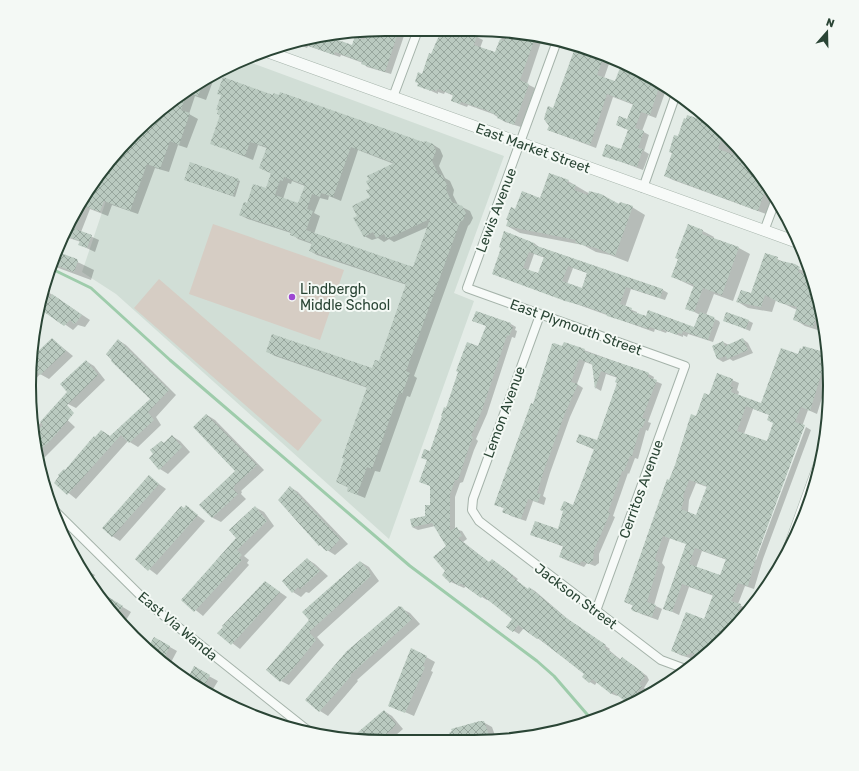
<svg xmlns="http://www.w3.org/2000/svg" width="859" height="771" viewBox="0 0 859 771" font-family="Rubik,sans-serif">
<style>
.built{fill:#d1ded6}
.park{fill:#d6cdc4}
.shadow{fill:#0003;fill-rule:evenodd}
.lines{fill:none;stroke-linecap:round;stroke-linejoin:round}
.stream{stroke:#9eccab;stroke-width:3}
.building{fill:url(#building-cross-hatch);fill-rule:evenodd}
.minor-casing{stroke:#a5b3aa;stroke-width:10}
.tertiary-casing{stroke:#a5b3aa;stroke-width:12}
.minor{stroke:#f7faf8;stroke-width:8}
.tertiary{stroke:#f7faf8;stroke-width:11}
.poi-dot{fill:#9e47d2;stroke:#f4f9f5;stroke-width:1.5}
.labels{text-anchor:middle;stroke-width:4;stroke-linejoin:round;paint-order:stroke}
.street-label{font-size:14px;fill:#2a4535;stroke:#f4f9f5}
.poi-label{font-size:14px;fill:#2a4535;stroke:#f4f9f5;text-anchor:start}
.rim{fill:none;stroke:#2a4535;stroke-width:2}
</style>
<defs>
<pattern id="building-cross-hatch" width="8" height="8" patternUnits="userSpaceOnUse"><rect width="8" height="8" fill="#bacac0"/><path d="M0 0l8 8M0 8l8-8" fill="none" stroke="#97a69d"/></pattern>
</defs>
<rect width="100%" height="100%" fill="#e4ece7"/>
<!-- built -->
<path class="built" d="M244,60L504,156L454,293L474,301L389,539L116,294L82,272L124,147L168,103L228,66Z"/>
<!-- park -->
<path class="park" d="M213,224L344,270L320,340L189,294Z
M159,279L322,420L298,451L134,308Z"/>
<!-- shadow -->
<path class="shadow" d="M386,29L406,30L391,74L367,67L363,63L341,55L340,57L308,46L307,48L295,43L316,36L337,34L335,40L352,46L358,32Z
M442,31L474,33L473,35L483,40L480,48L496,54L503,34L543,36L527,84L535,88L521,127L505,122L493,114L468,105L467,107L459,104L452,100L454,96L445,92L444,94L438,92V94L418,85Z
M576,48L610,61L604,78L616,83L622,66L652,77L667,87L656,118L648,115L642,131L649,135L644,151L649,154L643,170L603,155L622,150L629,130L617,125L628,120L634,105L613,97L596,148L548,130L554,109Z
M216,73L206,100L195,96L189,114L198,119L187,148L178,145L169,172L155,168L138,214L112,205L108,216L90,209L81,232L99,240L95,252L80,245L81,242L63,236L66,228L103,168L125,146L173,108L177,97Z
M273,96L423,143L432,144L440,149L443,156L439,166L445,178L450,181L454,190L453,195L458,205L470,211L473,218L470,224L468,226L414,376L417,378L410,397L407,396L380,472L375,471L365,498L348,491L349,488L337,482L368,388L275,356L268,352L372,370L379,363L407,285L317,255L310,251L312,244L298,239L291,233L248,219L240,215L247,204L266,189L272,174L260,168L267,148L258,145L253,160L211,143ZM358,150L394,164L371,189V198L359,216L364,236L372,240L378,238L384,242L389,239L394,242L428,227L414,268L314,234L320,216L314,213L320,198L328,200L329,196L341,201ZM292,181L305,186L299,204L283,199L288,183L291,184Z
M706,115L756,169L773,195L766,214L673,180L665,176L678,138L703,122Z
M238,180L240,181L235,197L188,181Z
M568,181L590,194L620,205L627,204L645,215L628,262L610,255L596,252L583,245L520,233L507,226L515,210L540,199Z
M784,213L792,225L781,220Z
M688,225L703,231L714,237L713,239L739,248L750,254L733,301L714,294L706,315L719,321L720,323L713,342L688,334L687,337L683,335V337L667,331L666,333L655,329L654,332L493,274L534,243L539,247L663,290L668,293L665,300L631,289L625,307L637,312V314L695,328L700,315L687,308L694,287L673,277ZM534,254L545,258L539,274L528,271ZM573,268L587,273L582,289L567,284Z
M57,252L94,270L91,280L53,266Z
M766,254L810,274L809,278L818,293L824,332L805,326L794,319L797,310L776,300L772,312L748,308L738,302L751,295Z
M45,290L90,320L85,327L78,325L73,330L39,306Z
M476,312L511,324L516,327L515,330L517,331L515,338L512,337L487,414L476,439L478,441L474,450L463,482L460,483L455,497V529L462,531L467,539L463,542L490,563H497L518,579L516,581L528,590L530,588L535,591L570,621L610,649L609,650L621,660L627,661L647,676L649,680L644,688L647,690L639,701L632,705L618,695L617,696L612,694L597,682L595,685L590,682L583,677L586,674L524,628L519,634L514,631L508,627L514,618L488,599L487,600L482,597L466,586L464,588L451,582L446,571L447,546L435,526L418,530L412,527L426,516L431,506L430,453L446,409L479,347L487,326Z
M749,321L753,323L750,331L728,322Z
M52,339L73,356L49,379L40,374L29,387L32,358Z
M743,339L748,343L753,353L733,361L730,359L723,362L718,359L713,346L723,342L729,345Z
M118,340L126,345L176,395L156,417L161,425L138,447L128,441L76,499L55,482L110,437L151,399Z
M563,347L584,350L647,373L654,377L653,380L662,384L648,422L651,423L648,431L646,430L638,459L635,458L629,474L628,473L613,516L615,517L599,554V563L595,566L587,563L584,567L566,560L560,557L564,547L531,534L558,530L573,506L595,450L577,442L598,441L618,383V378L606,374L601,391L596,388L593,365L585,362L577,384L583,388L570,417L550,473L543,496L546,498L544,505L533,501L526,521L511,516L504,511L505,509L495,504L533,405Z
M828,354L829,375L817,414L808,410L754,559L756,560L806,427L811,430L763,559L754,589L745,586L738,604L747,609L745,616L702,657L699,656L693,659L680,655L674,651L705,620L714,596L689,587L679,615L664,608L687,544L670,538L662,563L665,567L654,605L662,609L658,620L641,614L633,609L634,606L625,602L670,481L696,417L709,396L732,380L739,383L737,390L739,392L738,395L762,404L798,355ZM753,409L770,415L774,423L767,442L744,434ZM696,483L707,487L697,516L688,512L689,500ZM702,551L727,560L721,577L696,568Z
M86,361L94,366L105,380L76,408L68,404V392Z
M53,409L61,414L75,427L45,457L38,454L35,429Z
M207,415L215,420L264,470L241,491L242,492L241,494L246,499L221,522L213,518L201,505L237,471Z
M172,436L180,441L190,452L168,474L160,469L164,443Z
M149,477L166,489L120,541L112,536Z
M290,487L298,492L348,544L335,555L327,550Z
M186,507L205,521L157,575L136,559Z
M255,507L264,512L274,526L244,556L249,560L247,563L249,565L203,616L182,599L238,538Z
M307,559L315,564L328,576L309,593L306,592L301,597L293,592Z
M361,562L369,567L379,581L317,637L324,645L289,685L281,681L311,620Z
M81,567L95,575L91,581Z
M265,582L287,597L240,649L219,633Z
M108,598L131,612L123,625L105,602Z
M399,607L410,613L420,624L357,680L358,681L328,716L320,711L346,652Z
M154,638L177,651L168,668L148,649Z
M412,649L435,662L431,671L433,672L414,716L389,705Z
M194,668L218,681L210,694L187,680Z
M242,704L266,717L265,719L239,710Z
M384,711L392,716L403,729L389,741L351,739Z
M483,722L492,727L497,741H453L450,733Z"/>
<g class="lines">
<!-- stream -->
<path class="stream" d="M52,269L91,288L170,360L410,566L537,661L554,676L592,720"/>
</g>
<!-- building -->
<path class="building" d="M386,29L399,30L385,72L361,64L362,62L335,52L334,55L298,42L316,36L331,34L330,37L352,45L355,36L364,40L368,31Z
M441,31L468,33L477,36L474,45L495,52L500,39L504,41L507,34L515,35L534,41L520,80L529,84L514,125L497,118L498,116L486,110L461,102L460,104L451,101L453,95L438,89L437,91L432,90L431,91L417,86L418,83L415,82L418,72L422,74L429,53L431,54Z
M575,48L603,59L597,75L615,81L621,65L633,70L631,74L660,84L650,115L641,112L635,128L644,131L638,148L643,149L637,167L602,156L606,144L621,149L628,130L616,125L619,116L627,119L633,104L607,94L590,145L547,130L549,126L544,119L545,115L548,106L553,108Z
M223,77L273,95V93L279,95L280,92L423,142L425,141L433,144L436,151L432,161L438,174L442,175L447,185L446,190L452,202L462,206L466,213L463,220L460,222L406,371L410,373L402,394L399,393L372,469L367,467L357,495L347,491L348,487L336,482L344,459L342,458L367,387L266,352L272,334L372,368L375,360L379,361L406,284L309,251L312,243L290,235L291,232L239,215L244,202L247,203L253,184L266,188L271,173L259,168L267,147L250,142L245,156L210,144L220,115L217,114L218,110H216L221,95L217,94ZM351,147L394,163L367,176L369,180L366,181L370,189L366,190L370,197L352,206L357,216L353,218L364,237L373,232L376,238L384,234L386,238H389L430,219L413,267L306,230L313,211L307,209L312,194L320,197L321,193L333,197ZM284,177L305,185L298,203L275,195L280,180L283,181Z
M204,81L198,96L187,92L181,110L190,113L179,145L170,141L160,169L147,164L130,211L104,201L100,212L82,205V202L103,168L168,103Z
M687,115L715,124V129L723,133L718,149L749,160L756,169L767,185L758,211L664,176L672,153L669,152L674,135L678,136L684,118L686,119Z
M190,162L239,179L233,196L184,180Z
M549,173L569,180L567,183L576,185L574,190L588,195L589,191L601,194L619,204L620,202L633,206L615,256L596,248L582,245L575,242L576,240L506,226L508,220H506L511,207L515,209L522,191L540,198Z
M688,224L703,230L702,234L739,247L722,295L703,288L694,312L685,309L694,285L671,277L678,259L675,258Z
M67,226L92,235L87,248L78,245L80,241L63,235Z
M504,231L534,243V245L663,289L660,298L626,287L620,304L632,308L631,311L646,316L648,310L694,327L700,312L714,317L715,320L708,340L683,331L682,334L678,333L677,335L661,329V331L650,327L649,329L607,316L606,314L587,307L565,301L492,274L501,248L499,247ZM529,252L544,257L538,273L523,268ZM568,266L587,273L582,288L562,281Z
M58,252L77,259L78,261L74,272L53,264Z
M765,253L778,257L777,260L795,264L800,267L798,272L812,277L818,293L820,307L813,327L793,320L797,307L780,303L765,295L761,307L736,302L741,290L751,293Z
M44,292L50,297L52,294L82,315L76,323L74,324L70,320L64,326L40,309L39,307Z
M476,311L511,323L510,326L513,327L509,336L507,335L482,410L471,436L473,437L469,447L458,480H455L450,494V531L457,527L462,536L458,538L477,553L489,562L492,559L513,575L512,577L528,589L529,587L565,617L606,645L604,647L620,660L622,657L642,672L645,677L639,684L642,686L629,704L613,692L611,694L592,679L589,683L582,677L584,674L538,638L537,639L518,625L513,632L506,627L512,619L483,596L481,598L462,584H460L459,586L452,581L450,583L442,575L445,571L433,557L446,546L432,523L412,527L410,519L425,516V505H430V486L419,482L427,460L421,458L424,449L430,451L442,416H441L444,407L446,408L458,372L456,371L467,342L478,346L486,326L472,321Z
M726,312L749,320L746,329L723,321Z
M52,338L66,351L40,375L33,368L32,357Z
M743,338L748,350L727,359L726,356L717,359L712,346L723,341L725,346Z
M118,339L169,390L148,412L154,420L129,443L121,435L67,495L54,483L59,476L58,475L64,469L65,470L94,436L95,437L101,430L110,436L150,399L111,361L112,360L106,354Z
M564,342L585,349L584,351L647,372L649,373L648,377L657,380L642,418L646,419L642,428H640L632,456H630L624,471H622L608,512L610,513L594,550L593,560L589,564L581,561L580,564H578L559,557L563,546L530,535L535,521L558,529L563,511L560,510L564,501L573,505L594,449L576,442L579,434L597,440L617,383L615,382L617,377L601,371L595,389L592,364L579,359L571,382L578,384L565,413L544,470L537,493L541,494L538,502L528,499L521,519L504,513L502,512L504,508L494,505L531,403L533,404L552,344L554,343L562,346Z
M803,346L828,353V362L824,365L810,411L801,407L795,422L805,425L757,555L748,586L738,583L733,597L731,601L741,604L732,630L703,657L691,653L685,656L671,651L686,612L704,619L713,595L682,584L672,612L663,609L686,544L663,536L655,558L656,561L659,562L647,602L656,605L652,617L633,611L631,609L633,605L624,602L667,479L669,480L675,465L691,414L696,416L704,393L709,395L717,373L733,379L730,386L733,387L731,392L761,403L781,348L798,354L800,348L802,349ZM746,406L769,415L767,420L773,423L767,441L737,431ZM689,480L707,486L696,515L681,509L684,500L683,496ZM695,548L726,559L720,575L689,564Z
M86,360L98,375L67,405L74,413L51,440L38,452L35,433L43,425L40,422L67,392L60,384Z
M206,414L257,465L234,486L235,487L233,489L238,494L212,518L199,505L235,471L193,427Z
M172,435L182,447L159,470L149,458L153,454L150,450L161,441L164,443Z
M149,475L159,484L112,537L102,528Z
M290,486L340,539L330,550L326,551L320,545L319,546L278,500Z
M186,505L198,515L148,571L135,559L181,506L184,508Z
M255,506L267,521L237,550L242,555L239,558L242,560L194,612L181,600L236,538L229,530Z
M307,558L320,571L300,589L298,587L292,593L282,581Z
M360,561L370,572L369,573L371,576L309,632L316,640L292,670L280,682L266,670L309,620L302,612Z
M265,581L280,592L231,645L217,633L223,627L222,626Z
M97,590L123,606L116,618L109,608Z
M399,606L402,607L412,619L350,675L351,676L319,712L305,700L346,652Z
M154,637L170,646L163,661L147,649Z
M411,648L427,656L423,666L425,667L405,713L388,706Z
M194,666L210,675L204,687L201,685L199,687L187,680Z
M384,710L396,724L393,728L378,741L350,739Z
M480,721H484L491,741H452L449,733L452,731L451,729Z"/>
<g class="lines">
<!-- minor casing -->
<g class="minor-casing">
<path id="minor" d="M557,41L467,288L685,366L596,611
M393,97L418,30
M643,188L676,94
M764,231L776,199
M540,315L473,499L472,510L479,521L661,660L688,670
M53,509L148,603L311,733"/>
</g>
<!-- tertiary casing -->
<g class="tertiary-casing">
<path id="tertiary" d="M268,52L799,243
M789,548L820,462"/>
</g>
<!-- minor -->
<use href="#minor" class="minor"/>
<!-- tertiary -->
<use href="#tertiary" class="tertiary"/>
</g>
<!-- markers -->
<circle class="poi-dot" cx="292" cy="297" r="4"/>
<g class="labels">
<!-- street labels -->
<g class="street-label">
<text transform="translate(533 148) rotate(20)" y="5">East Market Street</text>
<text transform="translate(496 210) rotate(-69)" y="5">Lewis Avenue</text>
<text transform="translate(576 327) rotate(20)" y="5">East Plymouth Street</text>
<text transform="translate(504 412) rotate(-70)" y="5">Lemon Avenue</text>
<text transform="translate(641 489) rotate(-70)" y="5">Cerritos Avenue</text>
<text transform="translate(576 596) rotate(37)" y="5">Jackson Street</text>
<text transform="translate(178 626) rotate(40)" y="5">East Via Wanda</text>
</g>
<!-- poi labels -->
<g class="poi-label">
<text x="300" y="294">Lindbergh<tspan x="300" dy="16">Middle School</tspan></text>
</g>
</g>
<!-- crop -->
<path d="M0 0H859V771H0ZM385 36H474A349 349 0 0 1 823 385V386A349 349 0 0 1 474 735H385A349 349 0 0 1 36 386V385A349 349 0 0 1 385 36Z" fill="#f4f9f5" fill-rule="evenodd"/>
<path class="rim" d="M385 36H474A349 349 0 0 1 823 385V386A349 349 0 0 1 474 735H385A349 349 0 0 1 36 386V385A349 349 0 0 1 385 36Z"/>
<!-- north arrow -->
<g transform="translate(827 32) rotate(20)" stroke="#f4f9f5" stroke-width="3" paint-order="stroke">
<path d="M0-3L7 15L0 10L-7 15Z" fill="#2a4535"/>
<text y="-6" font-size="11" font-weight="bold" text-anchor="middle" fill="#2a4535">N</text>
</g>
</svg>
